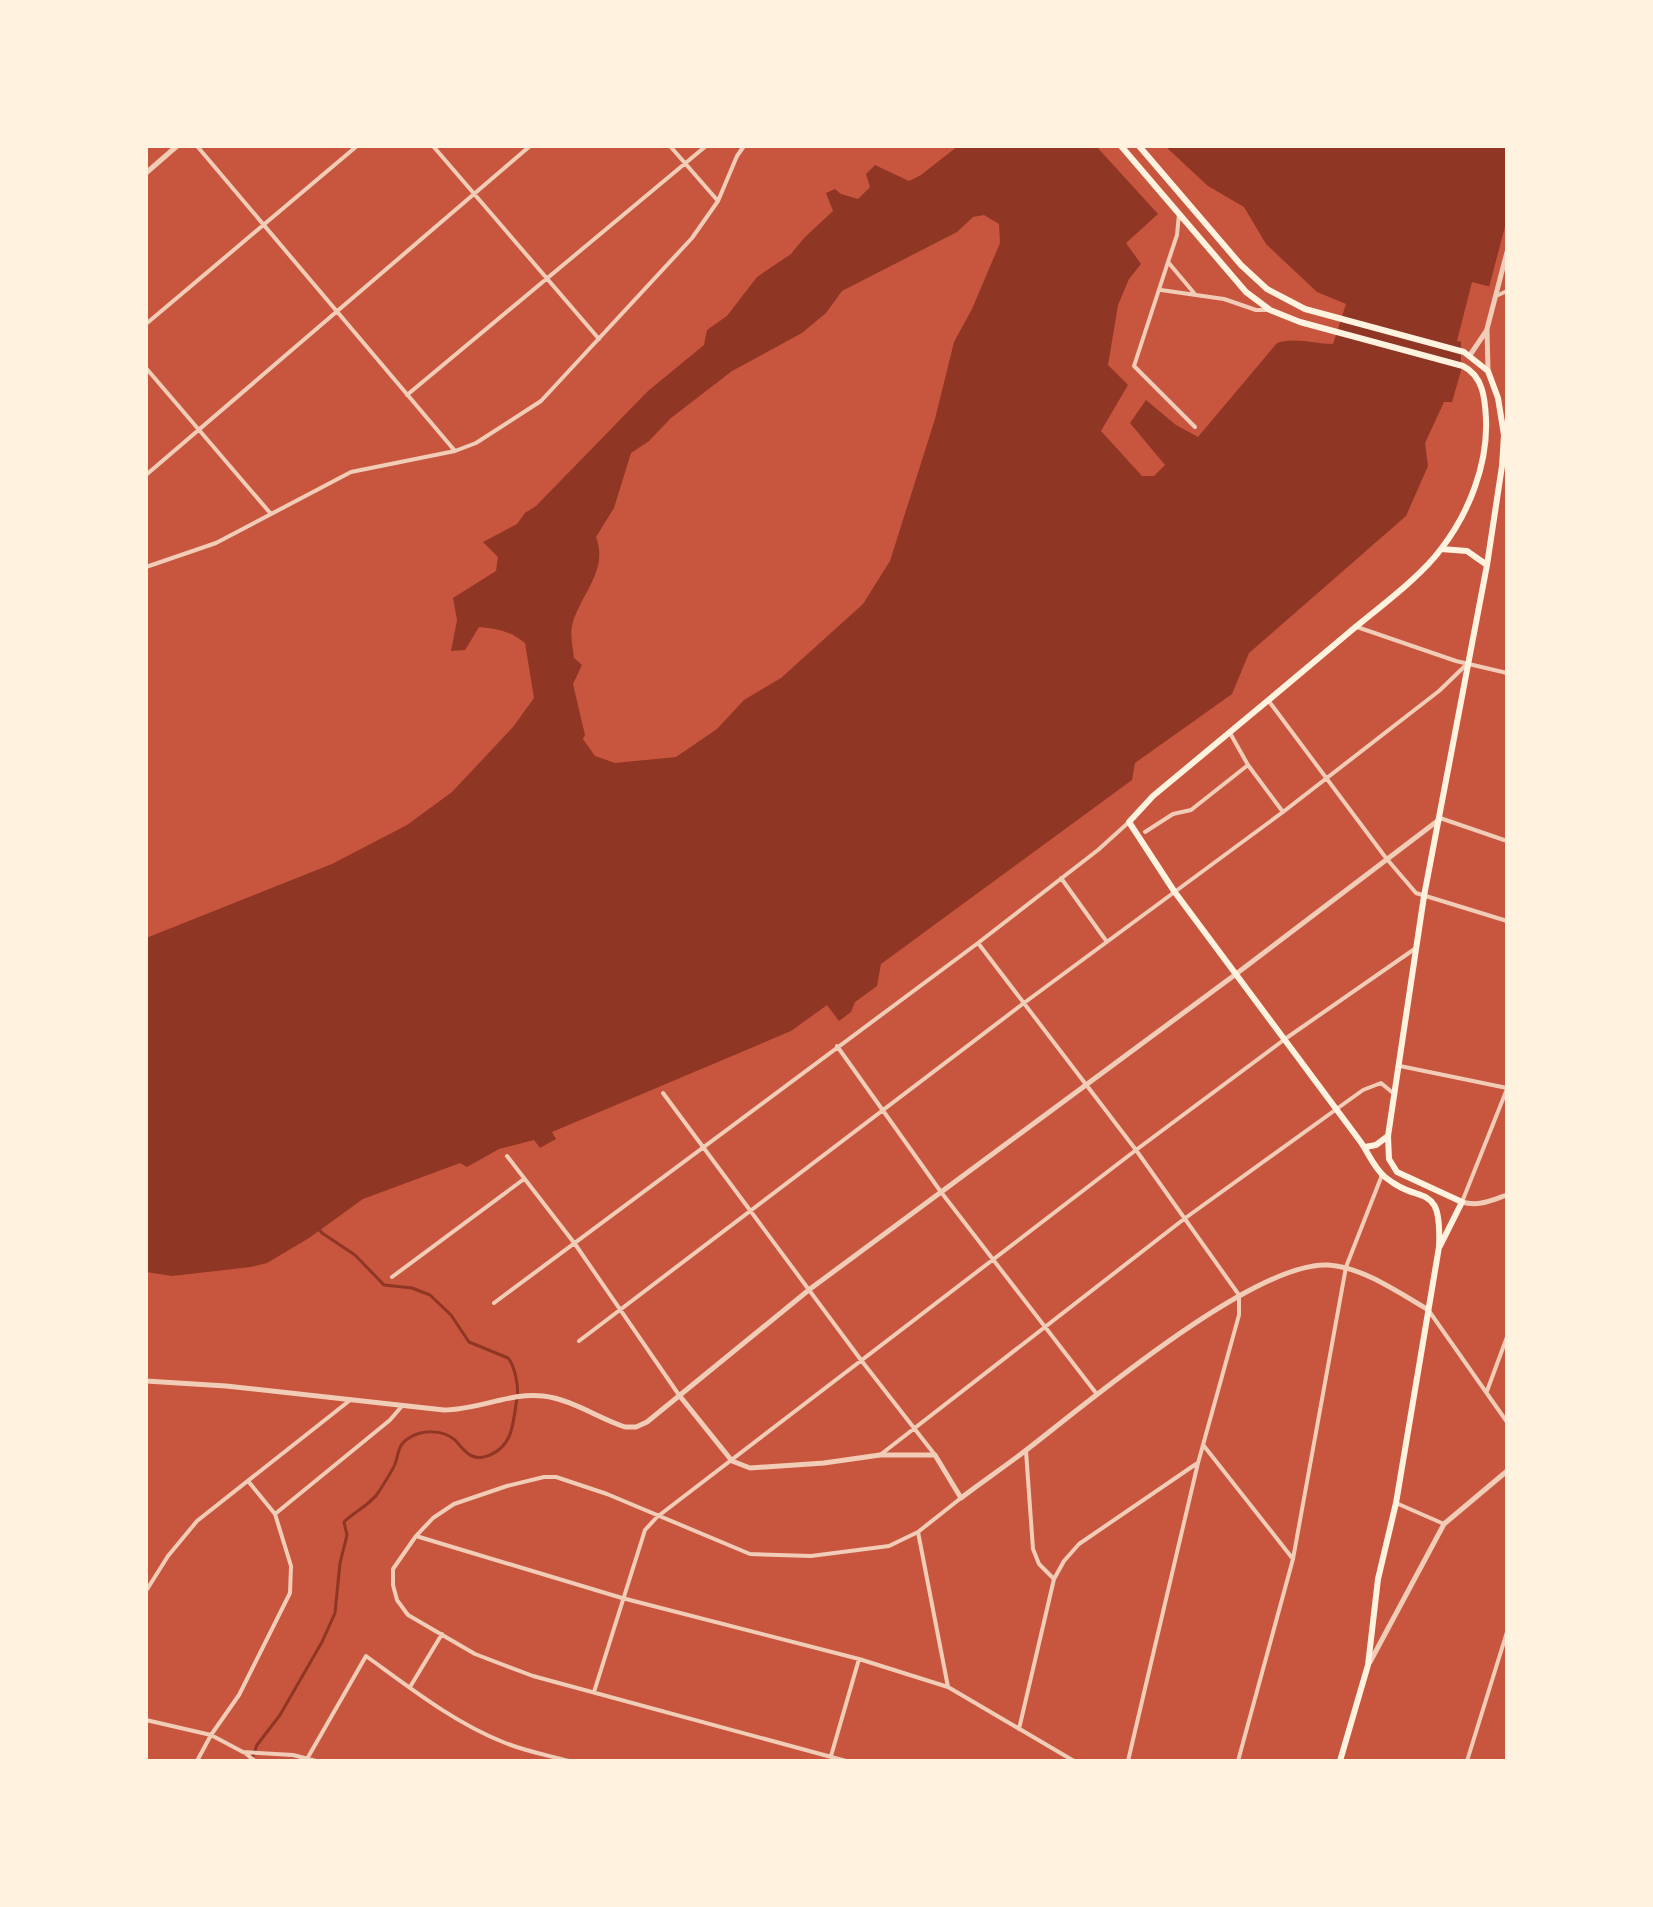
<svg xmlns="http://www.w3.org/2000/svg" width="1653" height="1907" viewBox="0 0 1653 1907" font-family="Bitter,serif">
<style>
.water{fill:#8f3625;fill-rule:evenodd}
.pier{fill:#c8553d}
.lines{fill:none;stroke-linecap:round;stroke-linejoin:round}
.stream{stroke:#8f3625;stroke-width:3}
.minor{stroke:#f1ccb7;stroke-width:4}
.tertiary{stroke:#f1ccb7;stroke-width:5}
.primary{stroke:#fff3e0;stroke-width:6}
</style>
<rect width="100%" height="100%" fill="#c8553d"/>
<!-- water -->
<path class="water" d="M958,146H1096L1158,214L1126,243L1141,264L1129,279L1118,305L1108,365L1128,385L1101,431L1142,476H1154L1165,465L1130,423L1146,400L1176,425L1198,437L1277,343C1295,337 1314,344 1333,344L1346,304L1317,292L1266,244L1244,207L1208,186L1165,146H1507V219L1488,291L1475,288L1461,341V371L1452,402H1444L1425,443L1428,466L1406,516L1249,653L1232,694L1135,763L1132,780L881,964L877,986L855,1002L851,1012L839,1021L827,1005L791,1031L552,1132L556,1139L540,1148L534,1140L499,1149L467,1167L460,1163L363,1199L309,1238L267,1263L251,1267L172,1276L146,1272V938L332,864L407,825L452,792L513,727L534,698L525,643C510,631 498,629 479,627L465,650L451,651L457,620L453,598L496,571L498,557L483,542L517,524L525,513L536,506L648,391L704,345L707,330L727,316L757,277L791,254L804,238L833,211L826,193L835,189L841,194L858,199L870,187L866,174L875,165L909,181L921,175ZM984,215L999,224L1000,243L972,309L954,342L935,419L890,561L863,604L781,678L744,700L717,729L676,757L615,763L595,756L583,739L585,735L573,684L582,665L574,658C573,648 570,636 572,626C580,594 609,571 596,537L614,508L631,453L649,441L671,418L732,371L802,333L826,313L842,291L957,232L973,217Z"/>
<!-- pier -->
<path class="pier" d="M1472,282L1491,287L1489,295L1476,292L1463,342L1457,341Z"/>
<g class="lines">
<!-- stream -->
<path class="stream" d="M251,1761L257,1745L280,1715L322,1642L335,1613L340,1563L347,1535L344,1522C355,1511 372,1504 380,1490C383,1485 394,1468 395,1464C399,1453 398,1444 409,1438C422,1430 442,1429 455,1440C460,1445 465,1453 472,1456C479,1459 484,1457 490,1455C514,1445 513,1421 517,1398C519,1387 515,1366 508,1358L469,1342L451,1315L430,1295L412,1288L384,1285L355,1255L322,1233L318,1228"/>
<!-- minor -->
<path class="minor" d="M197,146L455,451
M433,146L599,339
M670,146L718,201
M1179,214L1177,235L1168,262L1194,293
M1168,262L1134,366L1195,427
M1161,290L1224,299L1256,310H1268
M1496,296L1507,291
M146,324L357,146
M146,368L271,514
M407,395L706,146
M146,475L530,146
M146,567L216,543L351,472L455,451L476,443L541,401L692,238L718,201L737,156L744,146
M1357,627L1456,661L1507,673
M1268,700L1386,858L1416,893L1507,921
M1230,733L1248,765L1283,812
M1440,818L1507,841
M1145,832L1173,814L1191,810L1248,765
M1061,878L1107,942
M978,943L1136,1150L1239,1295V1315L1198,1463L1128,1761
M837,1046L941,1192L1096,1393
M1400,1066L1507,1088
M663,1093L861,1360L935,1455
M507,1156L575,1244L679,1395
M1462,1202L1507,1089
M392,1277L524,1179
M494,1303L978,943L1098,850L1129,822
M1429,1311L1507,1422
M579,1341L1024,1003L1283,812L1439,691L1466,665
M1487,1391L1507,1337
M1204,1446L1293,1559
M1026,1451L1033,1549L1039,1564L1054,1579
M880,1455L1184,1219L1363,1090L1381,1083L1393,1093
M1396,1503L1444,1524
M275,1514L390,1420L402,1406
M918,1532L948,1687
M416,1536L622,1598L859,1659L948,1687L1074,1761
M146,1591L168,1556L197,1521L349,1401
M410,1687L442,1634
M594,1692L645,1530L657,1517L1136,1150L1285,1039L1416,948
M146,1720L211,1735L243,1752L293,1755L316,1761
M1019,1729L1054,1579L1064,1561L1079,1544L1196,1464
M245,1753L255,1761
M831,1756L859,1659
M307,1759L366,1656C409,1687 453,1722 503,1742C524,1751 547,1755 569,1761
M197,1761L211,1735L239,1695L290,1593L291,1566L275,1514L248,1481
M846,1761L533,1676L475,1654L408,1615L397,1600L393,1585V1569L416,1536L433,1518L454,1504L507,1486L544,1477H556L607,1494L750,1554L811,1556L889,1546L918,1532L961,1498
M1238,1761L1293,1559L1346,1267L1382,1175
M1467,1761L1507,1632"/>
<!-- tertiary -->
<path class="tertiary" d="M146,173L177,146
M1470,355L1487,330
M1488,371L1487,329L1507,252
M1462,1202C1479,1207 1492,1200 1507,1195
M146,1381L226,1386L444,1410C477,1410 512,1392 543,1396C571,1399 598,1418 625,1427H636L647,1422L810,1289L1236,974L1440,819
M679,1395L732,1461L750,1468L824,1463L880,1455H935L961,1498C982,1482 1004,1467 1025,1451C1086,1404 1255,1261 1328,1265C1362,1267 1398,1292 1427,1309
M1370,1662L1444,1524L1507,1471"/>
<!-- primary -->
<path class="primary" d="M1121,146L1246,292L1270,310L1300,322L1463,366C1483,376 1485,398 1486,419C1488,464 1469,513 1441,549C1420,578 1374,611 1346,635C1282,689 1217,743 1153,796L1129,822L1174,891L1360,1141C1368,1152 1374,1168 1385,1177C1421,1207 1442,1179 1439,1247L1396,1503L1378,1579L1368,1665L1340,1761
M1139,146L1241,265L1267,289L1305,309L1464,352L1488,371L1498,398L1504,435L1502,466L1487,565L1424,896L1388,1136L1389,1159L1397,1172L1462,1202L1440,1246
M1441,549L1467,551L1487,565
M1365,1147L1376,1145L1388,1136"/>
</g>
<!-- border -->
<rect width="1653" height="1907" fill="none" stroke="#fff3e0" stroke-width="296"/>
</svg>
